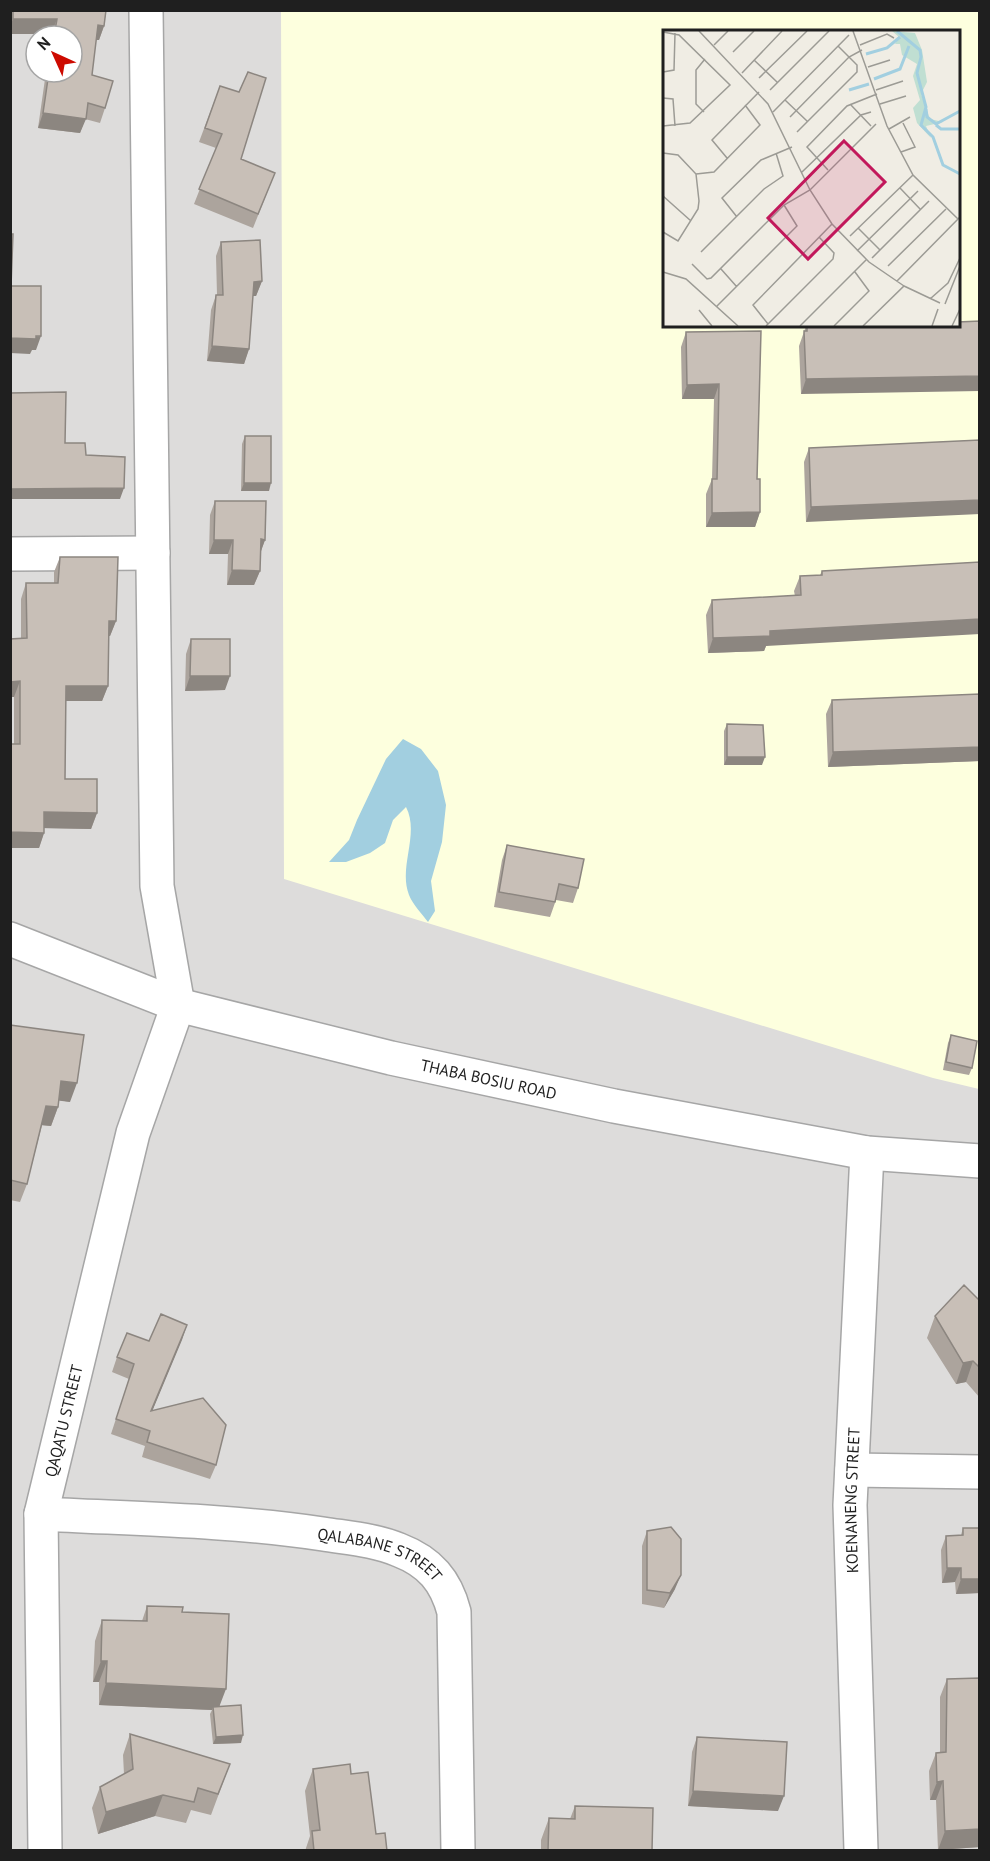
<svg xmlns="http://www.w3.org/2000/svg" width="990" height="1861" viewBox="0 0 990 1861" font-family="'PT Sans',sans-serif">
<style>
.residential{fill:#dddcdb;fill-rule:evenodd}
.education{fill:#fdffde;fill-rule:evenodd}
.water{fill:#a2cfe0}
.lines{fill:none;stroke-linecap:round;stroke-linejoin:round}
.minor-casing{stroke:#a6a6a6;stroke-width:36}
.minor{stroke:#fff;stroke-width:33}
.wall{fill:#aca49d}
.shaded-wall{fill:#8c8680}
.building{fill:#c8bfb7;stroke:#8c8680;stroke-width:1.5}
.labels{text-anchor:middle;stroke-width:5;stroke-linejoin:round;paint-order:stroke}
.street-label{font-size:16px;fill:#1f1f1f;stroke:#fff}
.inset-river{fill:none;stroke:#a2cfe0;stroke-width:3}
.inset-road{fill:none;stroke:#9c9b95;stroke-width:1.5}
.view{fill:#c2185b;fill-opacity:0.15;stroke:#c2185b;stroke-width:3}
.inset-edge{fill:none;stroke:#1f1f1f;stroke-width:3}
</style>
<rect width="100%" height="100%" fill="#f0ede4"/>
<!-- residential -->
<path class="residential" d="M11,11H979V1850H11ZM664,32H958V326H664ZM36,36H72V72H36Z"/>
<!-- education -->
<path class="education" d="M281,11H979V1089L933,1078L284,879ZM664,32H958V326H664Z"/>
<!-- water -->
<path class="water" d="M403,739L421,749L438,771L446,805L442,842L431,881L435,911L428,922C422,914 413,905 409,895C398,867 420,834 406,807L393,820L385,843L370,853L346,862H329L349,840L357,820L386,759Z"/>
<g class="lines">
<!-- minor casing -->
<g class="minor-casing">
<g id="minor">
<path d="M10,554L153,553"/>
<path id="s1" d="M10,939L178,1005L391,1058L614,1106L867,1153L980,1161"/>
<path d="M852,1470L980,1472"/>
<path id="s2" d="M41,1514C135,1519 230,1520 323,1534C348,1538 376,1540 399,1550C430,1562 446,1581 454,1612L458,1850"/>
<path id="s3" d="M45,1850L41,1514L133,1133L178,1005L157,886L146,10"/>
<path id="s4" d="M861,1850L850,1505L867,1153"/>
</g>
</g>
<!-- minor -->
<use href="#minor" class="minor"/>
</g>
<!-- wall -->
<path class="wall" d="M10,10H106L104,26L99,40H96L92,75L105,108L100,123L85,119L80,133L38,128L46,72H72V36H51V34H10Z
M220,86L241,159L275,173L253,228L194,204L216,148L199,142Z
M221,242L262,281L256,296H253L249,349L244,364L207,361L211,310L216,295H217L216,256Z
M806,326H958L801,394L799,346Z
M761,331L757,479L760,512L755,527H706V494L712,479L714,399H682L681,347L686,332Z
M245,436L269,491H241L242,444Z
M980,440L806,522L804,462L809,448Z
M215,501L265,540L260,553V571L254,585H227L228,554H209L210,515Z
M60,557L116,621L110,636H108V686L102,701H66L65,779L97,813L91,829L44,828V833L39,848H10V744H14V697H10V639L21,638V599L26,583H54V572Z
M980,562L766,646L764,651L708,653L706,615L712,600L795,596L794,591L800,576L820,575L822,571Z
M191,639L225,690L185,691L186,654Z
M980,694V761L828,767L826,714L832,700Z
M727,724L762,765H724V731Z
M507,845L578,888L573,903L556,900L550,917L494,907L502,860Z
M10,1025L70,1102L59,1100L58,1107L51,1126L42,1125L27,1184L20,1202L10,1200Z
M951,1035L972,1068L969,1075L943,1070L948,1043Z
M980,1301V1398L966,1382L956,1384L927,1338L935,1316Z
M187,1325L152,1411L216,1465L210,1479L142,1457L145,1446L111,1434L129,1379L112,1372L117,1357L149,1341Z
M963,1528L980,1593L956,1594L955,1582L942,1583L941,1550L946,1536L961,1535Z
M647,1531L675,1589L664,1608L642,1604V1546Z
M147,1606L182,1612L220,1706L241,1743L213,1744L210,1714L212,1710L99,1705V1682H93L95,1641L102,1620L142,1621Z
M980,1678V1847L938,1850L936,1800H930L929,1771L936,1753L940,1752V1697L947,1679Z
M130,1734L230,1764L211,1815L191,1810L186,1823L155,1816L98,1834L92,1808L100,1787L124,1774L123,1755Z
M697,1737L778,1811L688,1806L692,1752Z
M313,1769L351,1774L376,1834L387,1851H305L310,1836L305,1791Z
M575,1806L652,1851H541V1840L549,1818L570,1819Z"/>
<!-- shaded-wall -->
<path class="shaded-wall" d="M13,19H57L51,34H10V25Z
M98,25L104,26L99,40H93Z
M43,113L86,119L80,133L38,128Z
M262,281L256,296H249L254,282Z
M41,336L36,350H32L30,354L10,353V338Z
M212,346L249,349L244,364L207,361Z
M980,376V391L801,394L806,379Z
M719,384L714,399H682L687,385Z
M244,483H271L269,491H241Z
M124,488L120,499H10V489Z
M980,500V514L806,522L811,507Z
M760,512L755,527H706L712,513Z
M261,539L265,540L260,554Z
M214,540H233L228,554H209Z
M232,570L260,571L254,585H227Z
M980,619V634L766,646L764,651L708,653L713,638L770,631Z
M109,621H116L110,636H103Z
M190,676H230L225,690L185,691Z
M20,681L14,697H10V682Z
M66,686H108L102,701H60Z
M980,747V761L828,767L833,752Z
M727,757H765L762,765H724Z
M44,812L97,813L91,829L39,828Z
M10,832L44,833L39,848H10Z
M61,1081L77,1083L70,1102L54,1100Z
M46,1106L58,1107L51,1126L40,1125Z
M187,1325L182,1340L146,1426L151,1411Z
M973,1361L966,1382L956,1384L963,1363Z
M947,1568H961L955,1582L942,1583Z
M681,1575L675,1589L664,1608L670,1593Z
M961,1579H980V1593L956,1594Z
M101,1661H107L99,1682H93Z
M106,1683L226,1689L218,1710L213,1707L212,1710L99,1705Z
M243,1735L241,1743L213,1744L216,1737Z
M943,1781L936,1800H930L937,1782Z
M693,1791L784,1796L778,1811L688,1806Z
M163,1795L155,1816L98,1834L106,1812Z
M980,1829V1847L938,1850L945,1831Z"/>
<!-- building -->
<path class="building" d="M13,10H106L104,26L98,25L92,75L113,81L105,108L88,103L86,119L43,113L49,72H72V36H54L57,19H13Z
M248,72L266,78L241,159L275,173L258,214L199,189L222,134L205,128L220,86L239,92Z
M10,234H13L11,286H41V336H36V339L10,338Z
M260,240L262,281L254,282L249,349L212,346L216,295H223L221,242Z
M980,321V376L806,379L804,331H807V326H958V322Z
M761,331L757,479H760V512L712,513V479H717L719,384L687,385L686,332Z
M66,392L65,443H85L86,455L125,457L124,488L10,489V393Z
M245,436H271V483H244Z
M980,440V500L811,507L809,448Z
M215,501H266L265,540L261,539L260,571L232,570L233,540H214Z
M60,557H118L116,621H109L108,686H66L65,779H97V813L44,812V833L10,832V744H20V681L10,682V639L27,638L26,583H58Z
M980,562V619L770,631V636L713,638L712,600L801,595L800,576L822,575V571Z
M191,639H230V676H190Z
M980,694V747L833,752L832,700Z
M727,724L763,725L765,757H727Z
M507,845L584,859L578,888L559,884L555,902L499,892Z
M10,1025L84,1035L77,1083L61,1081L58,1107L46,1106L27,1184L10,1180Z
M951,1035L977,1041L972,1068L946,1062Z
M964,1285L980,1301V1368L973,1361L963,1363L935,1316Z
M161,1314L187,1325L151,1411L203,1398L226,1425L216,1465L147,1442L150,1431L116,1419L134,1364L117,1357L127,1333L149,1341Z
M671,1527L681,1539V1575L670,1593L647,1590V1531Z
M963,1528H980V1579H961V1568H947L946,1536L963,1535Z
M147,1606L183,1607L182,1612L229,1614L226,1689L106,1683L107,1661H101L102,1620L147,1621Z
M980,1678V1829L945,1831L943,1781L937,1782L936,1753L946,1752L947,1679Z
M241,1705L243,1735L216,1737L213,1707Z
M130,1734L230,1764L218,1794L198,1788L194,1802L163,1795L106,1812L100,1787L133,1769Z
M697,1737L787,1742L784,1796L693,1791Z
M350,1764L351,1774L368,1772L376,1834L385,1833L387,1851H314L312,1831L320,1830L313,1769Z
M575,1806L653,1808L652,1851H548L549,1818L575,1819Z"/>
<g class="labels">
<!-- street labels -->
<g class="street-label">
<text dy="6" stroke="none"><textPath href="#s1" startOffset="500">THABA BOSIU ROAD</textPath></text>
<text dy="6" stroke="none"><textPath href="#s3" startOffset="432">QAQATU STREET</textPath></text>
<text dy="6" stroke="none"><textPath href="#s4" startOffset="350">KOENANENG STREET</textPath></text>
<text dy="6" stroke="none"><textPath href="#s2" startOffset="344">QALABANE STREET</textPath></text>
</g>
</g>
<!-- overview -->
<g transform="translate(663 30)">
<rect width="297" height="297" fill="#f0ede4"/>
<path d="M229,1L252,3L259,20L264,52L258,64L267,89L280,92L263,96L268,108L254,93L250,78L257,70L250,46L254,34L239,25L237,14H232L236,7Z" fill="#c0dfd2"/>
<path class="inset-river" d="M234,1L257,20L258,27L254,43L263,77L258,95L270,107L280,135L297,144M203,24L224,18L237,7M211,49L237,39L246,16M186,60L206,54M263,79L264,87L273,94L297,81M273,95L278,99H297"/>
<path class="inset-road" d="M36,1L105,74L147,160L169,194L206,232L241,256M190,1L224,96L250,145L295,189M0,2L16,5L67,55L27,93L0,96M51,15L65,1M197,15L224,4L231,8M70,22L91,1M91,30L114,52M205,37L227,30M0,42L11,40L12,3M79,43L119,1M96,48L144,1M107,60L166,1M213,60L240,51M0,68L10,69L12,96M122,70L144,91M187,74L208,96M217,74L243,66M41,82L33,74V40L42,29M110,82L186,5M127,87L186,27L199,20M226,99L247,87M134,102L194,42V35L175,16M238,122L252,117L240,93M0,123L15,125L33,144L36,171L35,179L15,211L0,202M64,128L49,110L96,62M165,140L144,117L184,76L214,64M139,142L198,85L208,82M33,144L51,142L97,95L82,75M237,158L258,180M0,166L28,191M74,187L59,168L98,130L129,117M195,198L217,220M187,206L250,145M194,221L255,161M38,222L101,159L120,146L113,123M209,228L266,171M29,234L44,249L48,248L121,175L147,160L213,94M225,236L283,179M58,239L74,257M0,242L23,249L75,296M234,251L297,187M267,269L285,253L297,228M282,274L297,236M54,276L134,196L121,175M36,280L49,296M105,294L90,275L169,194M103,296L170,229L171,223L156,207M137,296L203,230M171,296L206,261L192,242M200,296L241,256L277,273M269,296L275,279M289,296L297,279"/>
<path class="view" d="M181,111L222,152L145,229L105,188Z"/>
<rect width="297" height="297" class="inset-edge"/>
</g>
<!-- border -->
<rect width="990" height="1861" fill="none" stroke="#1f1f1f" stroke-width="24"/>
<!-- north arrow -->
<g transform="translate(54 54) rotate(315)"><circle r="28" fill="#ffffff" stroke="#a5a5a5" stroke-width="1.5"/>
<path d="M0-4.5L10 22L0 15L-10 22Z" fill="#cd0a00"/>
<text y="-9" font-size="16" font-weight="bold" text-anchor="middle" fill="#1f1f1f">N</text>
</g>
</svg>
